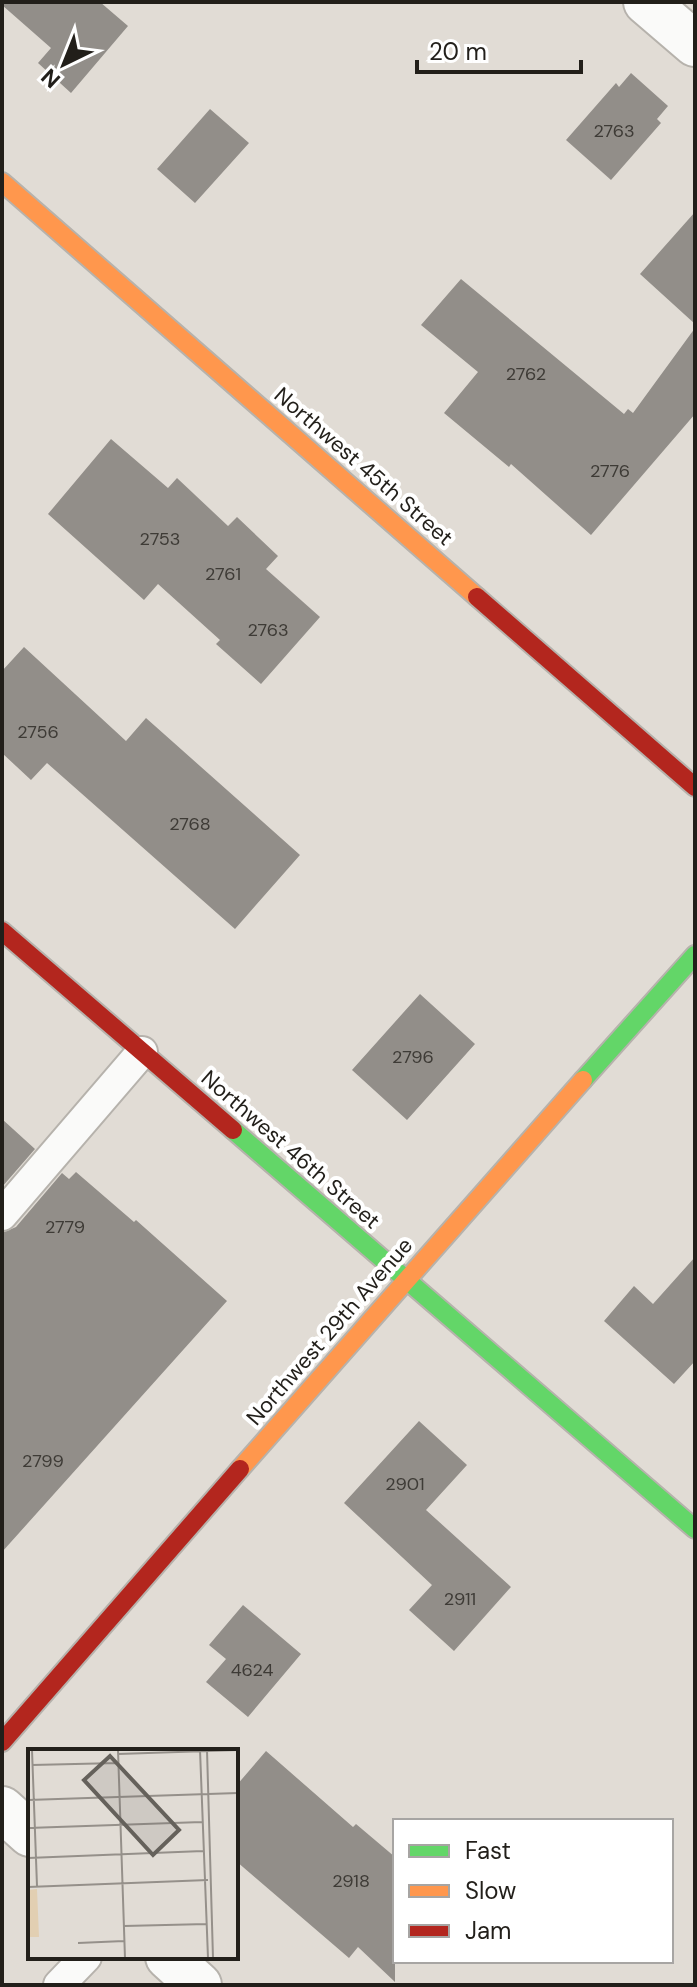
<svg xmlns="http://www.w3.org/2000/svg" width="697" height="1987" viewBox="0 0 697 1987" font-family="'DM Sans',sans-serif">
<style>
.building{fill:#928e89}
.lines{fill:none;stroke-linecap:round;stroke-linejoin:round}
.lane-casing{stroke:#b6b2ac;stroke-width:34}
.street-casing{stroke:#b6b2ac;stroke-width:48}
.fast-casing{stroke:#b6b2ac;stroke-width:22}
.slow-casing{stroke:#b6b2ac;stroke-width:22}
.jam-casing{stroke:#b6b2ac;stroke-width:22}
.lane{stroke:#fafaf9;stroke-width:30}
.street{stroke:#fafaf9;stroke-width:44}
.fast{stroke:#63d668;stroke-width:18}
.slow{stroke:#ff974d;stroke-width:18}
.jam{stroke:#b3261e;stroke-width:18}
.labels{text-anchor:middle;stroke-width:8;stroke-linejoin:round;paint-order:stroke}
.number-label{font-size:18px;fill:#3e3b36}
.street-label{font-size:22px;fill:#221f1a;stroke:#fff}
.inset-road{fill:none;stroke:#95908a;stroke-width:2}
.view{fill:#65615b;fill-opacity:0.15;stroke:#65615b;stroke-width:4}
.inset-edge{fill:none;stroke:#221f1a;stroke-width:4}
</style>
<rect width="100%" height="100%" fill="#e1dcd5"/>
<!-- building -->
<path class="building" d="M2,2H100L128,26L71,93L38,63L51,48L2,5Z
M631,73L668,106L657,119L661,123L611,180L566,140L616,83L619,87Z
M210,109L249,143L195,203L157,169Z
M695,212V324L640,274Z
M461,279L624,414L628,409L633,413L695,328V414L591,535L511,464L509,467L444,413L478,372L421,325Z
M111,439L168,488L177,478L228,526L237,517L278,556L266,569L320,617L261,684L216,644L220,640L158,584L144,600L48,514Z
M24,647L126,741L146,718L300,855L235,929L47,763L31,780L2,753V671Z
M420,994L475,1044L407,1120L352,1070Z
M2,1119L35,1149L2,1187Z
M76,1172L134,1222L136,1220L227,1301L2,1552V1233L16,1227L62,1173L69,1179Z
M695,1257V1361L674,1384L604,1321L634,1286L653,1304Z
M419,1421L467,1465L426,1510L511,1587L454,1651L409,1610L432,1585L344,1503Z
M243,1605L301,1654L248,1717L206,1682L226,1659L209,1645Z
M266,1751L353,1827L356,1824L395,1857V1982L358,1947L349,1958L236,1861V1786Z"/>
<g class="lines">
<!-- lane casing -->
<g class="lane-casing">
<path id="lane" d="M2,1215L142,1052
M59,1985L86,1957"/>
</g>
<!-- street casing -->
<g class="street-casing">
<path id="street" d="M646,2L695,44
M2,1809L30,1834
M168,1957L199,1985"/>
</g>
<!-- fast casing -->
<g class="fast-casing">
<path id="fast" d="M583,1080L695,955
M233,1130L695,1529"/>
</g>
<!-- slow casing -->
<g class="slow-casing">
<path id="slow" d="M2,182L477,597
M240,1469L583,1080"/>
</g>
<!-- jam casing -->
<g class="jam-casing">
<path id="jam" d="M477,597L695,787
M2,931L233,1130
M2,1742L240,1469"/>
</g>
<!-- lane -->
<use href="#lane" class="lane"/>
<!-- street -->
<use href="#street" class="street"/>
<!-- fast -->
<use href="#fast" class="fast"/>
<!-- slow -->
<use href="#slow" class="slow"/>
<!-- jam -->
<use href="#jam" class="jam"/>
</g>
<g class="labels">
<!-- number labels -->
<g class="number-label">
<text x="614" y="137">2763</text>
<text x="526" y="380">2762</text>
<text x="610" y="477">2776</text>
<text x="160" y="545">2753</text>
<text x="223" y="580">2761</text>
<text x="268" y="636">2763</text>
<text x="38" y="738">2756</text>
<text x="190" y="830">2768</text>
<text x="413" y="1063">2796</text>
<text x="65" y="1233">2779</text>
<text x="43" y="1467">2799</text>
<text x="405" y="1490">2901</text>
<text x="460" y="1605">2911</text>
<text x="252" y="1676">4624</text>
<text x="351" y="1887">2918</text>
</g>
<!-- street labels -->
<g class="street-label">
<text transform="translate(364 466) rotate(41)" y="8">Northwest 45th Street</text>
<text transform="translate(291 1149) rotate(41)" y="8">Northwest 46th Street</text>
<text transform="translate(329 1331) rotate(-49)" y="8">Northwest 29th Avenue</text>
</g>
</g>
<!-- overview -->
<g transform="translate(28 1749)">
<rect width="210" height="210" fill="#e1dcd5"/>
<path d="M9,140L11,188H0V141Z" fill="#e2cfb2"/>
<path class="inset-road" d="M4,1L9,137M90,1L97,209M172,1L180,209M179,1L185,209M90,5L210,1M4,16L90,14M0,51L210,44M0,79L174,73M0,109L175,102M0,138L180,131M96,177L179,175M50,194L96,192"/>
<path class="view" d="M82,7L151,81L125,106L56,31Z"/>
<rect width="210" height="210" class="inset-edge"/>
</g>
<!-- border -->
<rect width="697" height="1987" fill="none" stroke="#221f1a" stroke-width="8"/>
<!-- legend -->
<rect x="393" y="1819" width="280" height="144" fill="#ffffff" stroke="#a7a5a3" stroke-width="2"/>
<rect x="409" y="1845" width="40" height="12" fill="#63d668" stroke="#a7a5a3" stroke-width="2"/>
<text x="465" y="1859" font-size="24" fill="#221f1a">Fast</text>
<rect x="409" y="1885" width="40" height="12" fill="#ff974d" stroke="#a7a5a3" stroke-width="2"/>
<text x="465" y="1899" font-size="24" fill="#221f1a">Slow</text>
<rect x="409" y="1925" width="40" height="12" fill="#b3261e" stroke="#a7a5a3" stroke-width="2"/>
<text x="465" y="1939" font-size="24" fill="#221f1a">Jam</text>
<!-- north arrow -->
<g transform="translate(64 64) rotate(223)" stroke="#ffffff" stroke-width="6" paint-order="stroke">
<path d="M0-6L14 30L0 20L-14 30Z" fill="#221f1a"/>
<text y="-12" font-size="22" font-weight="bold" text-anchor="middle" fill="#221f1a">N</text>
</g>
<!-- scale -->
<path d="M417 60v12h164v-12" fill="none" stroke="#221f1a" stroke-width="4"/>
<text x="429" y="60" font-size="24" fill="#221f1a" stroke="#ffffff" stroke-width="6" paint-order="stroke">20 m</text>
</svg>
